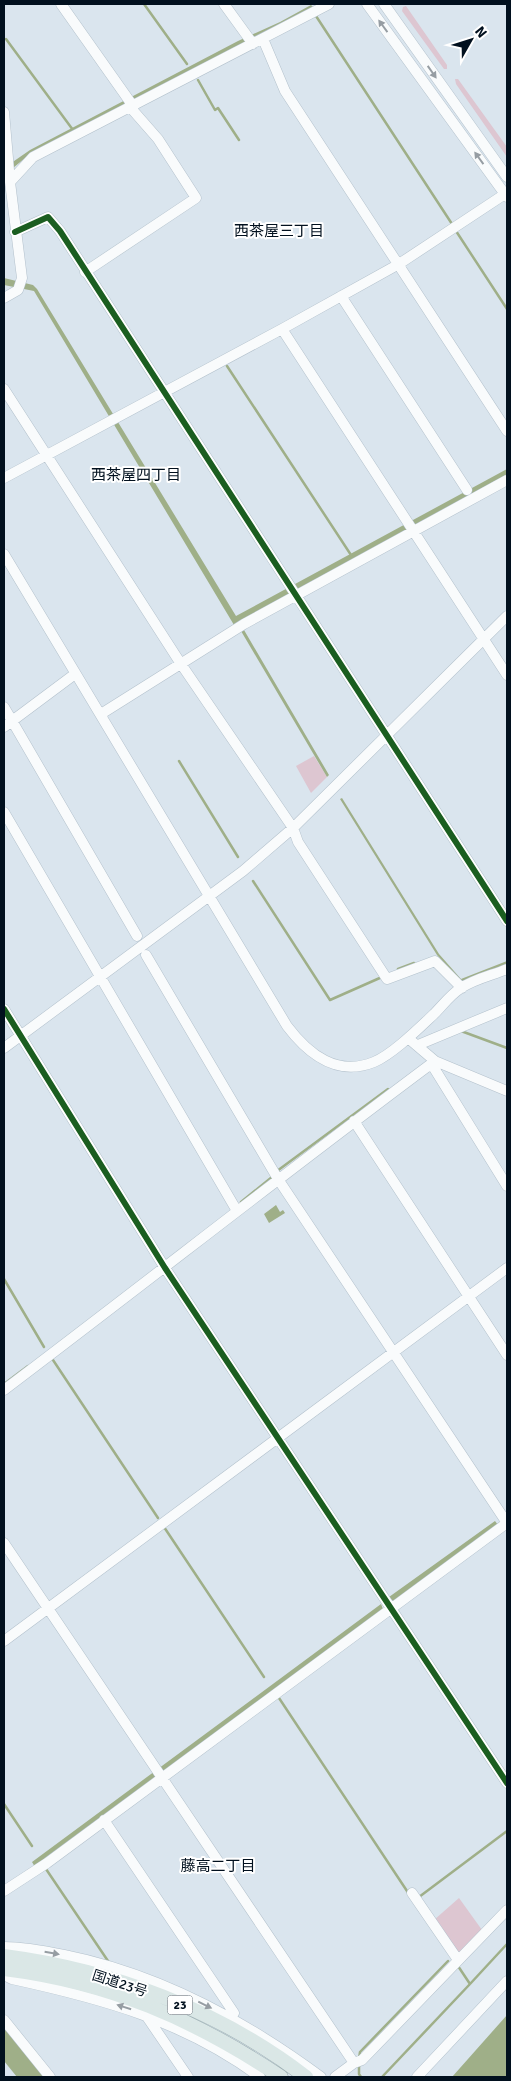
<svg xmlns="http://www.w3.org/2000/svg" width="511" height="2081" viewBox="0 0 511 2081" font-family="Signika,'Noto Sans JP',sans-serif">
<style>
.green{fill:#ddc6d1}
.water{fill:#9faf88}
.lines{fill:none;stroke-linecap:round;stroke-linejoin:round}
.stream{stroke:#9faf88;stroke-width:2.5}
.minor-casing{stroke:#b3c1cc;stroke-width:11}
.highway-casing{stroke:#9dafb3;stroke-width:15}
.minor{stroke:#f9fbfc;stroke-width:10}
.highway{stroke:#dae7e6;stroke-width:14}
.cycleway-casing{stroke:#fff;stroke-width:9}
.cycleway{stroke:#1b5e20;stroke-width:6}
.oneway{fill:#969da3}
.labels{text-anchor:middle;stroke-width:4;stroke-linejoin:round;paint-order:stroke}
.shield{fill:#fff;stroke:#4d5862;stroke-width:1}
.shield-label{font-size:12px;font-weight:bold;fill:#01101e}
.street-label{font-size:14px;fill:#01101e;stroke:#fff}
.neighbourhood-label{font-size:15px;fill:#01101e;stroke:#fff}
</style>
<rect width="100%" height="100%" fill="#dae5ee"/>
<!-- green -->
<path class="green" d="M406,6L447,65V69H444L402,11L403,7Z
M455,79H458L507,147V157L456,84Z
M314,756L327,777L311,793L296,766Z
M459,1898L482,1930L460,1954L457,1953L434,1920Z"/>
<!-- water -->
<path class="water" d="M311,5L314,8L31,153L13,168L4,172V168L30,150L238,41L280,22Z
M4,278L33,285L37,289L236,616L507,469V475L234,625L34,291L4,285Z
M244,630L329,775L327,777L241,631Z
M342,798L439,954L461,979L507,961V964L465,981H460L437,955L340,799Z
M276,1205L280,1212L283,1210L285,1213L269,1223L264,1214Z
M495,1521L498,1525L393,1601L389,1597Z
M381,1604L383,1609L35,1867L32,1862Z
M507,2015V2077H452Z
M4,2027L44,2077H17L4,2061Z"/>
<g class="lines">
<!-- stream -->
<path class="stream" d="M144,4L187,64
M316,16L452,224
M6,39L73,130
M198,80L215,110L218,108L239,140
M456,231L507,309
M227,366L351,555
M179,761L238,857
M253,881L330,1000L382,977
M398,969L414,963
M461,1031L507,1048
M277,1171L388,1089
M241,1202L272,1177
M4,1279L44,1347
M53,1360L158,1518
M4,1384L28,1366
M164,1527L264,1677
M279,1698L409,1894
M4,1804L32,1846
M46,1869L108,1961
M419,1897L507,1831
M470,1984L507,1944
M359,2059L360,2052L448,1961
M359,2064V2074L361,2077
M382,2077L470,1984L458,1966"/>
<!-- minor casing -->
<g class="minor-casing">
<path id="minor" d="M61,4L133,106
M224,4L253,44
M367,4L507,197
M384,4L507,177
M263,39L285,91L507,431
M4,112L10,182L22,278L18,290L4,298
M10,182L33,157L329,4
M15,232L48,217L60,231L507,921
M85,272L196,198L158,139L130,107
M341,296L467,490
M282,329L507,675
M4,389L181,664L293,828L298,842L387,979L435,961L462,988
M4,478L282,329L399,264L505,194
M4,554L287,1026C309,1055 337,1077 374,1062C393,1054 419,1028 434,1014C442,1006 451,994 461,988C474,979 493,975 507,969
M4,707L137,936
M101,714L244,624L507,480
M4,727L75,674
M4,812L237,1211
M146,955L278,1179L507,1523
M4,1009L165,1268L507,1783
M408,1038L435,1061L507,1091
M418,1045L507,1008
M4,1048L243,871L293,828L507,616
M435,1061L434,1068L507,1186
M354,1121L507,1355
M4,1390C148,1281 290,1169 435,1061
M4,1543L354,2063L335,2077
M4,1641L507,1268
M104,1820L234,2013L231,2018
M4,1891L47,1863L507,1523
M412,1893L458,1960
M4,1947C24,1947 45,1951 64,1955C159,1974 244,2020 321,2077
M4,1975L12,1979C104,1999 184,2021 260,2077
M145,2014L188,2077
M4,2020L50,2077
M354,2063L362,2060L507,1910
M417,2077L507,1981"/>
</g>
<!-- highway casing -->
<g class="highway-casing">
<path id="highway" d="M4,1956C112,1970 219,2010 306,2077
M4,1969C109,1982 194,2019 281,2077"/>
</g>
<!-- minor -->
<use href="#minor" class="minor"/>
<!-- highway -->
<use href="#highway" class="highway"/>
<!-- cycleway casing -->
<g class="cycleway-casing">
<path id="cycleway" d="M15,232L48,217L60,231L507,921
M4,1009L165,1268L507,1783"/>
</g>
<!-- cycleway -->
<use href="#cycleway" class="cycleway"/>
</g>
<!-- one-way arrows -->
<defs><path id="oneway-solid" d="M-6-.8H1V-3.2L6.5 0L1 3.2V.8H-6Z" transform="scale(1.25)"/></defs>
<g class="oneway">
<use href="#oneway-solid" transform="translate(383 26) rotate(-126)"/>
<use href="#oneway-solid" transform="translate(432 72) rotate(55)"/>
<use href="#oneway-solid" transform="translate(479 158) rotate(-126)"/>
<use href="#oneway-solid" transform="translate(52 1953) rotate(10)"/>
<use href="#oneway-solid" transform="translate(205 2005) rotate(26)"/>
<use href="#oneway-solid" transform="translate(124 2007) rotate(-162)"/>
</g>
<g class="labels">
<!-- shield labels -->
<rect class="shield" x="167.5" y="1995.5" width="25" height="19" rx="4"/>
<g class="shield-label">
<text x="180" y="2009">23</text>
</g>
<!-- street labels -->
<g class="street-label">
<text transform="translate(120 1983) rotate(18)" y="5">国道23号</text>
</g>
<!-- neighbourhood labels -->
<g class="neighbourhood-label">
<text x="279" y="236">西茶屋三丁目</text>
<text x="136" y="480">西茶屋四丁目</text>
<text x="218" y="1871">藤高二丁目</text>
</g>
</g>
<!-- border -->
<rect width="511" height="2081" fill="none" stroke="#01101e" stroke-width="10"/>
<!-- north arrow -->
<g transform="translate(471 40) rotate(51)" stroke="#ffffff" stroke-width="4" paint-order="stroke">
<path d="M0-4L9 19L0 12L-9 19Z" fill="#01101e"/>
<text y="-8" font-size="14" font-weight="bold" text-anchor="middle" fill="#01101e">N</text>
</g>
</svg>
